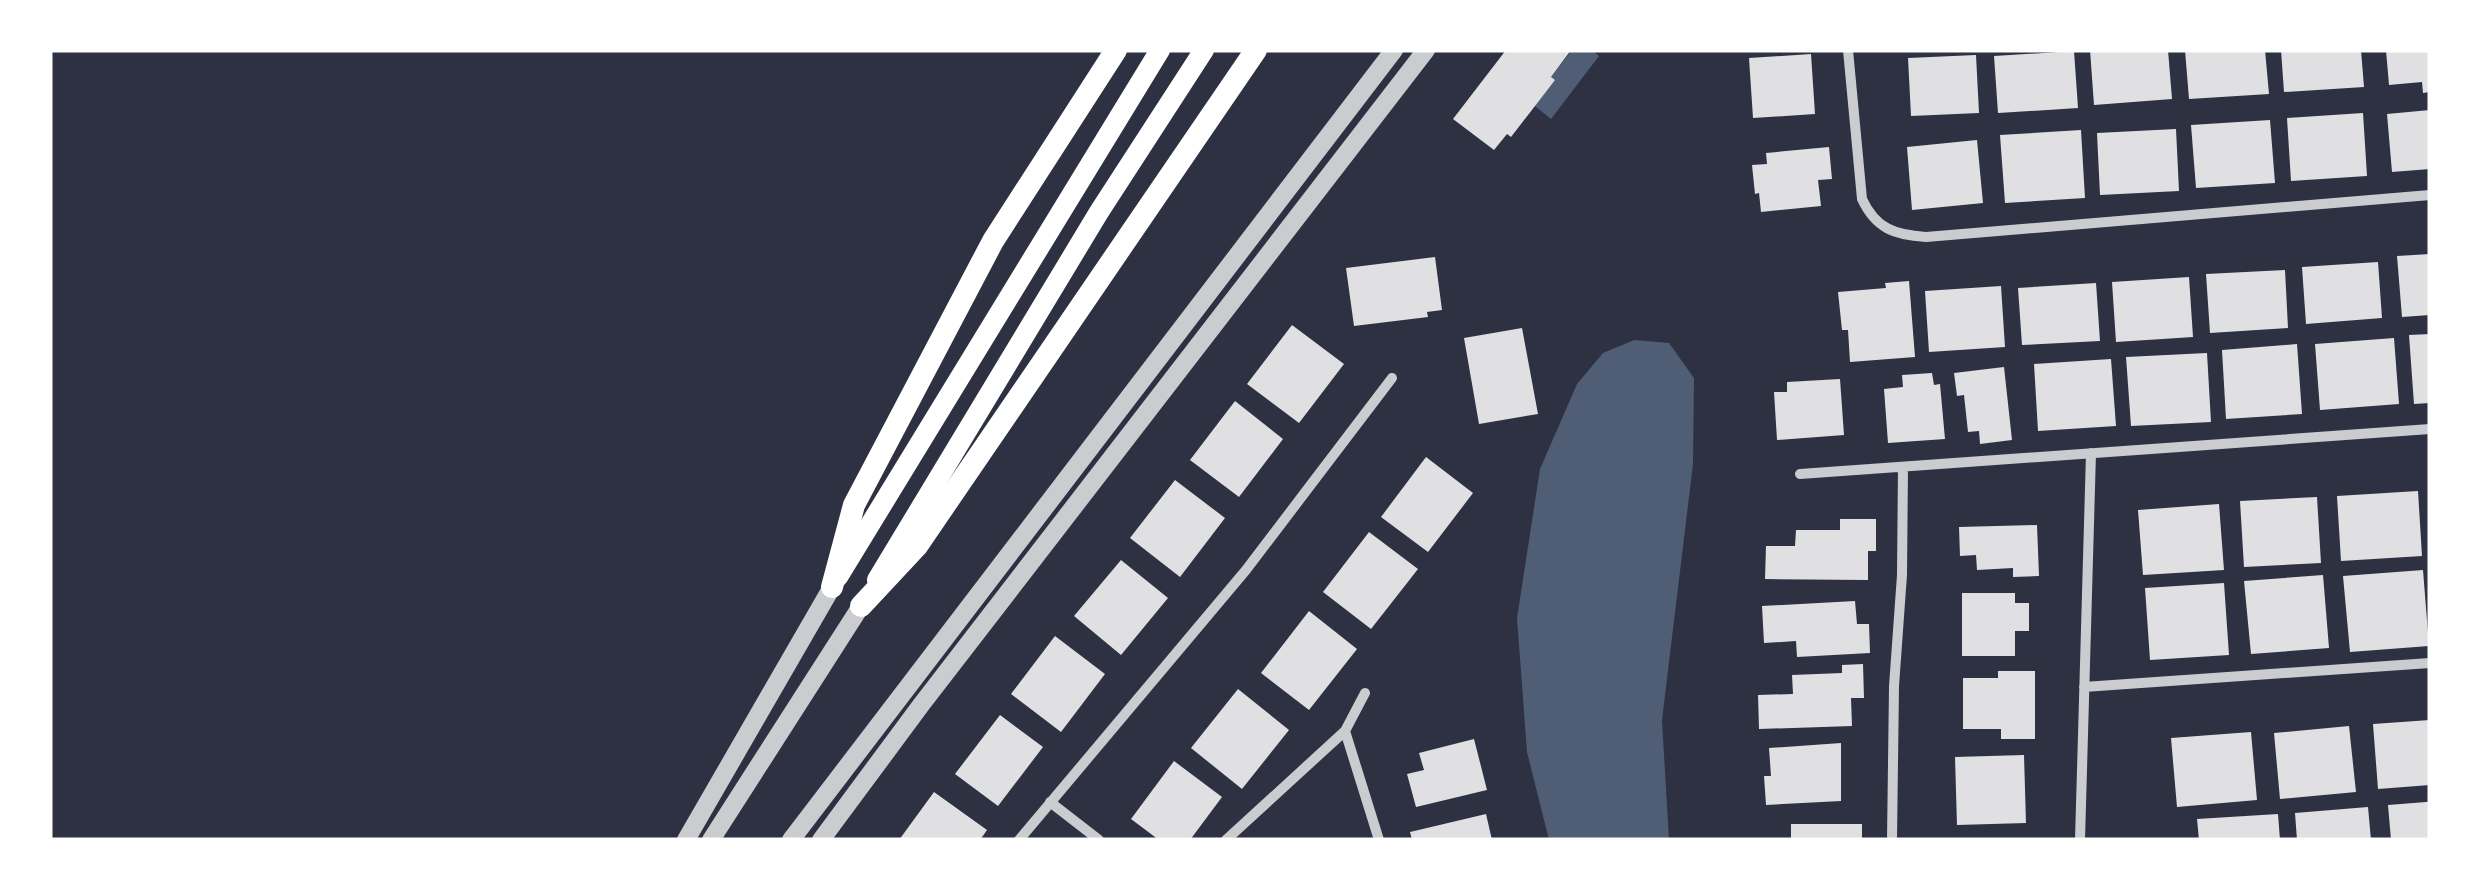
<svg xmlns="http://www.w3.org/2000/svg" width="2480" height="890" viewBox="0 0 2480 890" font-family="Inter,sans-serif">
<style>
.water{fill:#4f5d75}
.building{fill:#e0e0e3}
.lines{fill:none;stroke-linecap:round;stroke-linejoin:round}
.minor{stroke:#caccd0;stroke-width:10}
.tertiary{stroke:#caccd0;stroke-width:18}
.secondary{stroke:#fff;stroke-width:20}
.primary{stroke:#fff;stroke-width:22}
</style>
<rect width="100%" height="100%" fill="#2d3142"/>
<!-- water -->
<path class="water" d="M1572,50H1592L1599,56L1551,119L1531,103Z
M1634,340L1669,343L1694,378L1693,464L1662,720L1669,840H1549L1527,752L1517,618L1540,469L1577,384L1603,353Z"/>
<!-- building -->
<path class="building" d="M1506,50H1571L1551,77L1555,80L1511,137L1507,134L1494,150L1453,119Z
M2090,50H2168L2172,99L2094,105Z
M2185,50H2265L2269,94L2189,99Z
M2281,50H2361L2364,87L2284,92Z
M2386,50H2430V92L2423,93L2422,82L2389,85Z
M2074,51L2078,108L1998,113L1994,56Z
M1811,54L1815,114L1753,118L1749,58Z
M1976,55L1979,113L1911,116L1908,58Z
M2430,110V169L2392,172L2387,114Z
M2363,113L2367,176L2291,181L2287,118Z
M2270,120L2275,183L2196,188L2191,125Z
M2176,129L2179,191L2100,195L2097,133Z
M2081,130L2085,198L2005,203L2000,135Z
M1977,140L1983,203L1912,210L1907,147Z
M1829,147L1832,179L1818,180L1821,206L1761,212L1759,193L1755,194L1752,165L1767,164L1766,153Z
M2430,254V315L2402,317L2397,256Z
M1435,257L1442,310L1427,312L1428,317L1354,326L1346,268Z
M2378,262L2382,318L2306,324L2302,267Z
M2285,270L2288,328L2210,333L2206,274Z
M2189,277L2193,337L2116,342L2112,282Z
M1909,281L1915,357L1850,362L1848,330H1842L1838,292L1886,288L1885,283Z
M2096,283L2100,341L2022,345L2018,288Z
M2001,286L2005,347L1929,352L1925,291Z
M1292,325L1344,364L1299,423L1247,384Z
M1522,328L1538,414L1479,424L1464,338Z
M2430,334V403L2414,404L2409,335Z
M2394,338L2399,404L2320,410L2315,344Z
M2297,344L2302,414L2226,419L2222,350Z
M2207,353L2211,422L2131,426L2126,357Z
M2111,359L2116,426L2038,431L2034,364Z
M2004,367L2012,440L1980,444L1979,431L1968,432L1964,395L1957,396L1954,373Z
M1932,373L1934,385L1940,384L1945,439L1888,443L1884,389L1903,387L1902,375Z
M1840,379L1844,435L1777,440L1774,392H1787V382Z
M1235,401L1283,439L1239,497L1190,460Z
M1426,457L1473,493L1428,552L1381,517Z
M1175,480L1225,518L1180,577L1130,538Z
M2418,491L2422,556L2341,561L2337,496Z
M2317,497L2321,563L2244,567L2240,501Z
M2219,504L2224,570L2143,575L2138,510Z
M1840,519H1876V551H1868V580L1765,579L1766,546H1795L1796,530H1840Z
M2037,525L2039,576L2013,577V568L1977,570L1976,555L1960,556L1959,527Z
M1369,532L1418,569L1371,629L1323,592Z
M1121,560L1168,598L1121,655L1074,616Z
M2423,570L2429,646L2350,652L2343,576Z
M2323,575L2329,648L2251,654L2244,581Z
M2224,583L2229,655L2150,660L2145,588Z
M1962,593H2015V603H2029V631H2015V656H1962Z
M1855,601L1857,624H1869L1870,653L1797,657L1796,641L1764,643L1762,606Z
M1309,611L1357,649L1309,710L1261,673Z
M1055,636L1105,674L1061,732L1011,694Z
M1863,664L1864,698H1851L1852,726L1759,729L1758,695L1793,694L1792,675L1842,673V665Z
M1998,671H2035V739H2001V729H1963V678H1998Z
M1238,689L1289,730L1242,789L1191,748Z
M1000,715L1043,747L998,806L955,774Z
M2430,720V785L2378,789L2373,724Z
M2349,726L2356,792L2280,799L2274,733Z
M2251,732L2257,800L2177,807L2171,738Z
M1474,739L1487,790L1416,807L1407,774L1424,770L1419,753Z
M1841,743V801L1766,805L1764,776H1771L1769,748Z
M2024,755L2026,823L1957,825L1955,757Z
M1174,761L1222,797L1190,840H1159L1131,819Z
M934,792L987,830L980,840H899Z
M2426,802H2430V840H2391L2388,805Z
M2368,807L2371,840H2297L2295,813Z
M1486,814L1492,840H1412L1410,832Z
M2278,814L2280,840H2199L2197,819Z
M1791,824H1862V840H1791Z"/>
<g class="lines">
<!-- minor -->
<path class="minor" d="M1848,50L1862,199C1876,229 1895,235 1926,237L2430,195
M1800,474L2430,429
M2084,687L2430,663
M1345,731L1379,840
M1050,802L1099,840
M1019,840L1246,570L1392,378
M1226,840L1345,731L1365,693
M1892,840L1894,686L1902,575L1903,467
M2080,840L2091,453"/>
<!-- tertiary -->
<path class="tertiary" d="M686,840L832,587
M711,840L861,606
M791,840L1394,50
M821,840L921,705L1426,50"/>
<!-- secondary -->
<path class="secondary" d="M838,577L1160,50
M877,580L1099,212L1204,50"/>
<!-- primary -->
<path class="primary" d="M832,587L854,505L993,241L1116,50
M861,606L917,546L1256,50"/>
</g>
<!-- border -->
<rect width="2480" height="890" fill="none" stroke="#ffffff" stroke-width="105"/>
</svg>
